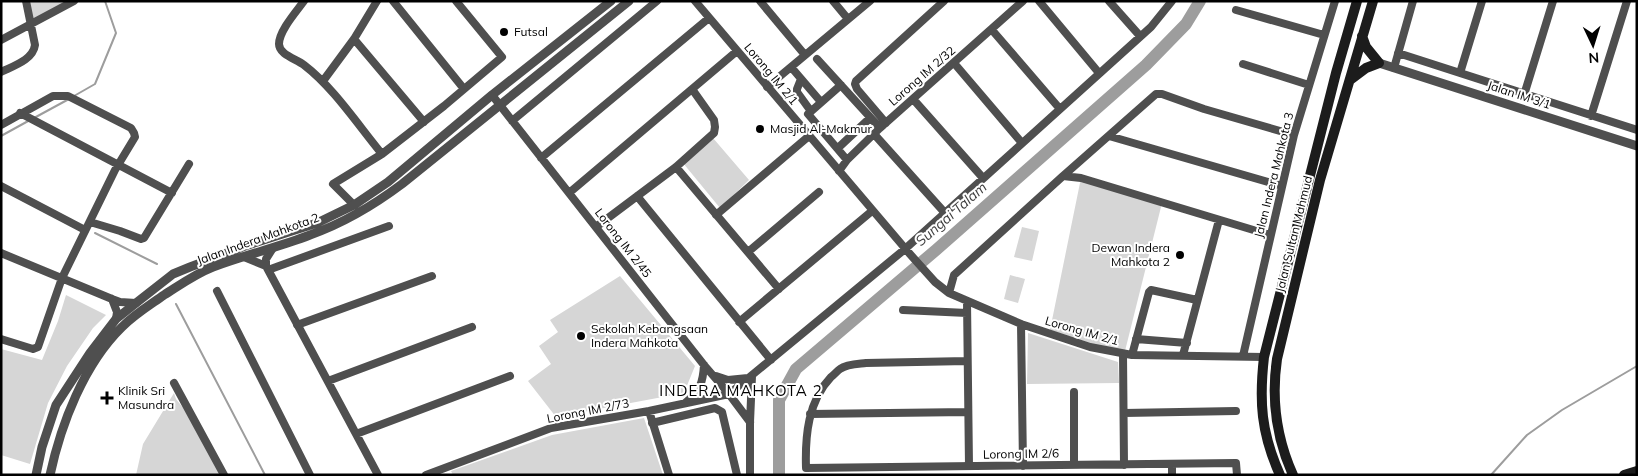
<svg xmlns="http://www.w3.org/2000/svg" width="1638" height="476" viewBox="0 0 1638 476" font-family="Mulish,sans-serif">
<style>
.green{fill:#d6d6d6}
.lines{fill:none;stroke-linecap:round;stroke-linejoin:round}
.stream{stroke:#9d9d9d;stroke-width:2}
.river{stroke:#9d9d9d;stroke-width:12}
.minor{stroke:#4f4f4f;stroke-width:8}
.tertiary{stroke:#4f4f4f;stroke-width:9}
.secondary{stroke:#1c1c1c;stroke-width:10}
.poi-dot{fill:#000;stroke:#fff;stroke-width:2}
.labels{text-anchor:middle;stroke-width:4;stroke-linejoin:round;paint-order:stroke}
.poi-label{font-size:12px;fill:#000;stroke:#fff;text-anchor:start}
.street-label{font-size:12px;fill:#000;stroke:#fff}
.water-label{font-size:14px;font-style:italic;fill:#3e3e3e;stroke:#fff}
.quarter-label{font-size:15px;letter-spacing:1px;fill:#000;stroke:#fff}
</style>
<rect width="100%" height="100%" fill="#fff"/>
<!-- green -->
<path class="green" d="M27,1H69L31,24Z
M713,138L749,180L720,208L683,163Z
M1081,178L1162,203L1124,355L1050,330Z
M1022,227L1039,231L1032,261L1014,257Z
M1010,275L1025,279L1018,303L1004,299Z
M620,276L695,366L684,393L556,417L528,381L551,364L539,346L558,332L550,320Z
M66,295L106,315L93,328L67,366L48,403L30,464L1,455V349L42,360L58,321Z
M1028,333L1118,362L1119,383L1027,384Z
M174,393L176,399L184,409L221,475H136L143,444Z
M644,418L663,475H453L451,471L552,435Z"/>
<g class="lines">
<!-- stream -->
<path class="stream" d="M74,96L95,84L116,33L105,1
M34,118L69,99
M1,136L30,120
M95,233L157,264
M176,304L265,475
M1491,475L1527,435L1562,410L1637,366"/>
<!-- river -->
<path class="river" d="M779,475V400L796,369L936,250L1146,65L1186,24L1200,1"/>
<!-- minor -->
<path class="minor" d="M304,1C296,12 279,31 279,44C279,55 297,59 304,65C333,87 358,125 382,154
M393,1L464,89
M695,1L909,253L935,282L949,293L1021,324L1090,347L1132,355L1264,357
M760,1L805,55
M833,1L848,19
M1039,1L1099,73
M1109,1L1140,36
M1236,10L1324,35
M992,30L1060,109
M354,39L424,122
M1,40L74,1
M1398,53L1637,130
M817,59L880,128
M954,63L1022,143
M1243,64L1309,85
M791,67L821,102
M1394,68L1413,1
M1,72C13,66 33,60 35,45L26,1
M1460,73L1482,1
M801,79L797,89V92L810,110
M323,81L354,39L377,1
M841,85L808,114L847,160
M767,87L870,1
M492,95L704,365L729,394L750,422
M1524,95L1553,1
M913,99L983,178
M20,113L172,193
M1591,116L1627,1
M512,121L657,1
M886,123L857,89L855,84L856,81L944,1
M1,125L53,96H68L131,128L134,133L135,137L115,170L62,278L38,347L33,349L1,339
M874,134L945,213
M1109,136L1282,186
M838,148L870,118
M541,158L709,18
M676,167L779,289
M839,171L847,160L880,128L1023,1
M1,186L85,230
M569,193L737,51
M637,196L771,360
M354,205L333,184L382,154L444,106L502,57L456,1
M716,215L809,136
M90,222L120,231L141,239L144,238L189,164
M596,227L676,167L714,133L715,127L714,120L692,89
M1270,235L1081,178L1063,176L1156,94H1162L1204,109L1294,135
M273,248L266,259V266L378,475
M748,252L819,192
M1,253L112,299L120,302L136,303
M244,257L266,266
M268,270L389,226
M217,291L310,475
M949,293L954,275L1063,176
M112,299L117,312L116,319
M967,301L969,466
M903,310L967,313
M739,322L872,211
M1021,324L1023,466
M297,325L432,276
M1136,339L1187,343
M1123,354L1124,465
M1132,355L1149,292L1151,290L1197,300
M1183,355L1219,220
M1243,356L1294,135L1335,1
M967,361L866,363C858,364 847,364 840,369C837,371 834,375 831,377C808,401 805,436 806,468L1236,463L1237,475
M716,376L728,380L748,378
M328,381L472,327
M174,383L224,475
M1074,392V465
M685,403C700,391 703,383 704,365
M649,411L669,475
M1124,413L1236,411
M810,414L968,412
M652,423L715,408L722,412L737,475
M356,434L510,376
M1172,464V475
M426,475L551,428L649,411L729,394L905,249L1151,27L1172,1
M750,475V422L752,376"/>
<!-- tertiary -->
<path class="tertiary" d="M1379,63L1637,146
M36,475L42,447L56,405L90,353L116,319L136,303L173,274L190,267L245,246L317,223L354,205L388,182L492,95L611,1
M50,475C61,424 84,364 122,327C135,314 150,305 164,295C180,285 195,274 213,267C245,255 279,247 310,235C344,223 374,205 402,184L629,1"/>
<!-- secondary -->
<path class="secondary" d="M1350,80L1366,68L1379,63L1366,47L1362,36
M1280,475C1261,433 1259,401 1264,357L1336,73L1357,1
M1293,475C1276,437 1271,400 1277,359L1320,180L1373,1
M1624,475L1637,471"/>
</g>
<!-- markers -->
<g class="poi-dot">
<circle cx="504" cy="32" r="5"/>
<circle cx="760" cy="129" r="5"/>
<circle cx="1180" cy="255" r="5"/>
<circle cx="581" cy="336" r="5"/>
<path d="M104.5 390.5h5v5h5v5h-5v5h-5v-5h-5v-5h5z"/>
</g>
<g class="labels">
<!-- poi labels -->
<g class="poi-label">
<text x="514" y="36">Futsal</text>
<text x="770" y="133">Masjid Al-Makmur</text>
<text x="1170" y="252" text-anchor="end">Dewan Indera<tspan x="1170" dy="14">Mahkota 2</tspan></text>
<text x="591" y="333">Sekolah Kebangsaan<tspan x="591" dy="14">Indera Mahkota</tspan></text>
<text x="118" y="395">Klinik Sri<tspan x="118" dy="14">Masundra</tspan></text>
</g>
<!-- street labels -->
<g class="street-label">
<text transform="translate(771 74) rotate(50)" y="4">Lorong IM 2/1</text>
<text transform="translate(922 76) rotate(-41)" y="4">Lorong IM 2/32</text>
<text transform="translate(1519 95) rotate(18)" y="4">Jalan IM 3/1</text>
<text transform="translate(1274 175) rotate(-76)" y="4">Jalan Indera Mahkota 3</text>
<text transform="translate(1294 234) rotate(-76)" y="4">Jalan Sultan Mahmud</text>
<text transform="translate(258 239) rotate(-20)" y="4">Jalan Indera Mahkota 2</text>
<text transform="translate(623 243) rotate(52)" y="4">Lorong IM 2/45</text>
<text transform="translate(1082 331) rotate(16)" y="4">Lorong IM 2/1</text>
<text transform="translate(588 411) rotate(-11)" y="4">Lorong IM 2/73</text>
<text transform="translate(1021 454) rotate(-1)" y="4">Lorong IM 2/6</text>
</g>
<!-- water labels -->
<g class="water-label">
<text transform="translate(951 214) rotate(-41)" y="5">Sungai Talam</text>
</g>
<!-- quarter labels -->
<g class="quarter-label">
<text x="741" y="396">INDERA MAHKOTA 2</text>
</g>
</g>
<!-- border -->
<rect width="1638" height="476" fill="none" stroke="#000000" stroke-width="5"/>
<!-- north arrow -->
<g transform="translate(1593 45) rotate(176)" stroke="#ffffff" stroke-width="4" paint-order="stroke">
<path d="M0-4L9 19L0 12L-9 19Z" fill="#000000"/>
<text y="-8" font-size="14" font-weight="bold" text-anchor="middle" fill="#000000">N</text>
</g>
</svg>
